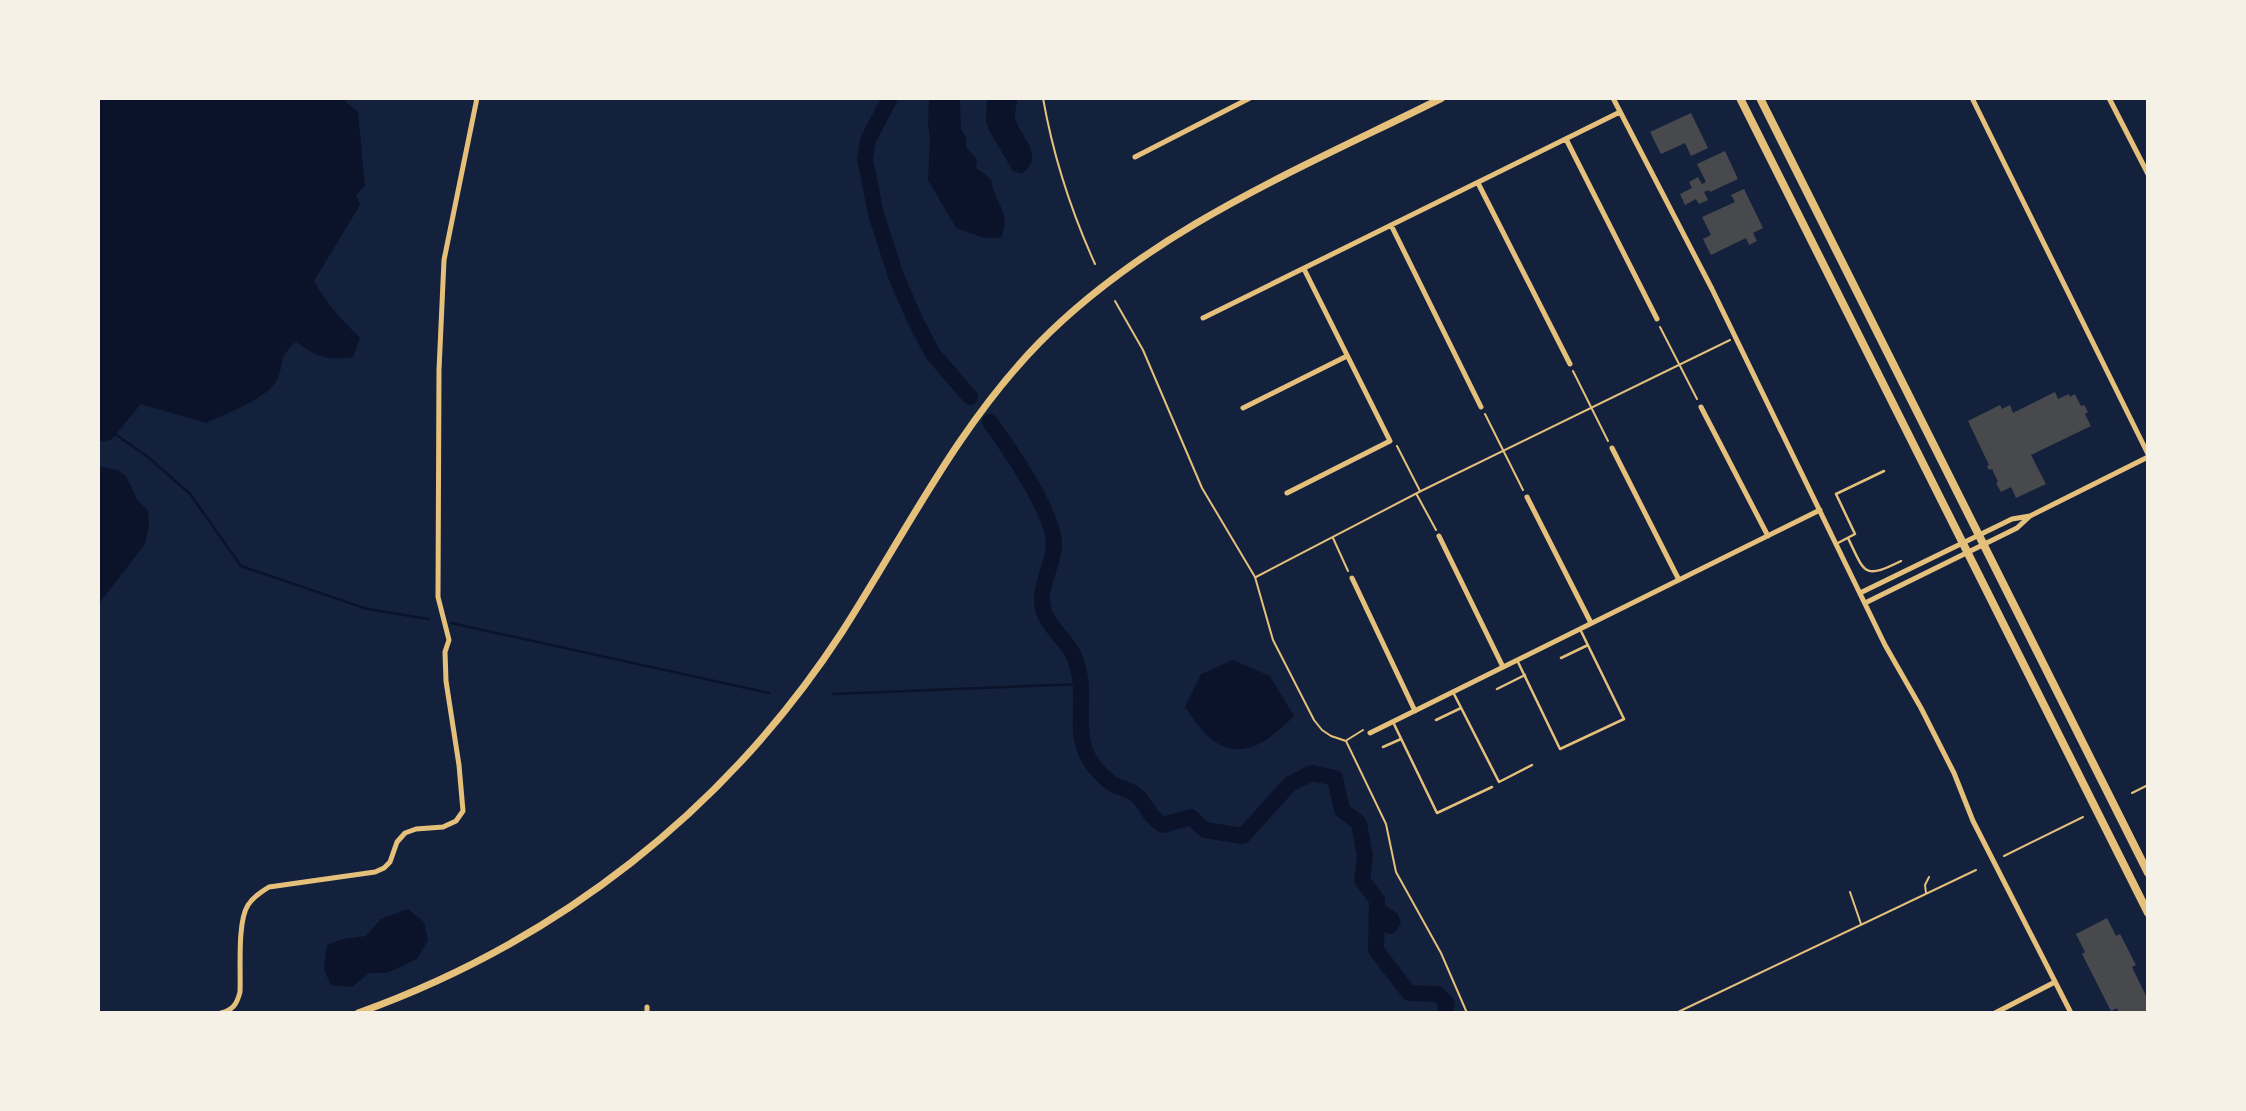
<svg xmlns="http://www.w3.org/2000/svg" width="2246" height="1111" viewBox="0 0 2246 1111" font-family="Quicksand,sans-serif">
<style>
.water{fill:#0b132b}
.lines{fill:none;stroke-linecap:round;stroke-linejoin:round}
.stream{stroke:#0b132b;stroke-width:2.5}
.river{stroke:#0b132b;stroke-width:16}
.building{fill:#48494c}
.path{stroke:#e5c07b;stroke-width:2}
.service{stroke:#e5c07b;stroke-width:2.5}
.minor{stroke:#e5c07b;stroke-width:5}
.tertiary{stroke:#e5c07b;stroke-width:7}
.secondary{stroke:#e5c07b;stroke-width:8}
</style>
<rect width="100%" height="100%" fill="#14213d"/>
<!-- water -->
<path class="water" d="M98,98H345L347,103L358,112L365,186L356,195L360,205L314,281C326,303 343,321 360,338L353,357C325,361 318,357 296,342C275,361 286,361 277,380C267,399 225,414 206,423L141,404L111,440L98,442Z
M929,98H960L961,129L967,138C962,149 972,151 977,160L976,168L991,179C994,204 1012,211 1001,238H984L956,228L928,180L930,138L928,124Z
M987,98H1018C1017,103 1015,110 1015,115C1016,135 1048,153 1022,174L1013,171L990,132L986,121Z
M98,466L117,470L126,476L137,499L148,511L149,524L145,544L98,605Z
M1233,660L1270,676L1294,716C1271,739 1241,765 1209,737C1200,730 1192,717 1185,707L1201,674Z
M1377,900L1398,914L1401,923L1397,930L1391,934L1376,930Z
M408,909L424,922L428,940L417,959L387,973H369L352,987L331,985L324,970L327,945L343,939L366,936L381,919Z"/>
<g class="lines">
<!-- stream -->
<path class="stream" d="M112,432L148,457L190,494L241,566L367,609L429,619
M451,623L769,693
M833,694L1081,684"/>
<!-- river -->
<path class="river" d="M890,98L868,140L865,159L876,214L896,276L916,322L933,354L970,397
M990,422C1009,448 1054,513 1054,544C1054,566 1036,589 1044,612C1050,630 1070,642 1076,661C1092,709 1061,744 1111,783C1118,788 1128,789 1135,794C1146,801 1146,815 1163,825L1191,817L1205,830L1243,836L1290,784L1312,773L1335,778L1342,810L1359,823L1365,857L1362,880L1377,900L1376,950L1409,993L1438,994L1447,1004L1445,1013"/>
</g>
<!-- building -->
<path class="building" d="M1691,113L1708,148L1691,156L1685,143L1661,154L1650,132Z
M1725,151L1738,179L1710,192L1709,190L1704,192L1708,200L1699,204L1696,199L1685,205L1680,194L1692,188L1689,182L1698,177L1702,184L1706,182L1697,164Z
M1744,189L1763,228L1753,233L1757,241L1749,245L1746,238L1711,255L1703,239L1711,235L1702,217L1735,202L1731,195Z
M2055,392L2058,399L2069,394L2070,397L2075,394L2081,406L2084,405L2088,412L2085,414L2091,426L2031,455L2046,484L2016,498L2011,487L2001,492L1996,483L1998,482L1992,469L1989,470L1987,466L1989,465L1968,421L2000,405L2002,409L2010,405L2013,413Z
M2107,918L2116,936L2120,934L2136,965L2132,967L2148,1000V1013H2119L2117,1008L2111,1011L2082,954L2085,952L2076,934Z"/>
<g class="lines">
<!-- path -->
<path class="path" d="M1043,98C1053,155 1071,211 1095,264
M1115,301L1143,350L1202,488L1255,577L1273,640L1314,720L1322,730L1331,736L1346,741L1386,824L1396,872L1441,953L1467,1013
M1660,327L1697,399
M1573,371L1608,441
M1485,414L1523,490
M1397,446L1420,491
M1417,495L1436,530
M1333,538L1348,571
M1256,577L1421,491L1730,340
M1347,740L1363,730
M2132,793L2148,785
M2004,856L2083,817
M1850,892L1861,924
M1926,893L1925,885L1929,877
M1676,1013L1976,870"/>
<!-- service -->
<path class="service" d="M1848,538C1865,573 1863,580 1901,561
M1836,544L1855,534L1836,494L1884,471
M1561,658L1588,645
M1517,660L1560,749L1624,719L1580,629
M1497,689L1525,675
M1453,692L1499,782L1532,765
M1436,720L1461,708
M1394,724L1437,813L1492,787
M1383,747L1401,739"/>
<!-- minor -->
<path class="minor" d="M1613,98L1712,289L1885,645L1921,708L1954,773L1973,821L2071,1013
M1972,98L2148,454
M2109,98L2148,174
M1566,139L1657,319
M1135,157L1250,98
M1478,183L1570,364
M1391,225L1481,407
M1203,318L1620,112
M1701,407L1768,536
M1243,408L1347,356
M1612,448L1679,580
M1287,493L1390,441L1304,269
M1527,497L1591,623
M1439,536L1503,667
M1352,578L1415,711
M1860,593L2012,519L2030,516L2148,457
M1865,603L2017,528L2030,516
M1370,733L1820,510
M221,1013C233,1010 237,1004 240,992C241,970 237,922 248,905C253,897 261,892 269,887L375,872L384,868L390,862L397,842L405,833L416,829L443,827L456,821L463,811L459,765L446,681L445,652L449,640L438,597L439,370L444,260L477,98
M647,1013V1007
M1995,1013L2055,982"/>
<!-- tertiary -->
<path class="tertiary" d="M358,1013C557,942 726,810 842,632C905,534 957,427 1039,343C1151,229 1302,168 1442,98"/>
<!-- secondary -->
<path class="secondary" d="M1740,98L2148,913
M1760,98L2148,873"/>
</g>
<!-- border -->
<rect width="2246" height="1111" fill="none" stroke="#f6f1e7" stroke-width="200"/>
</svg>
